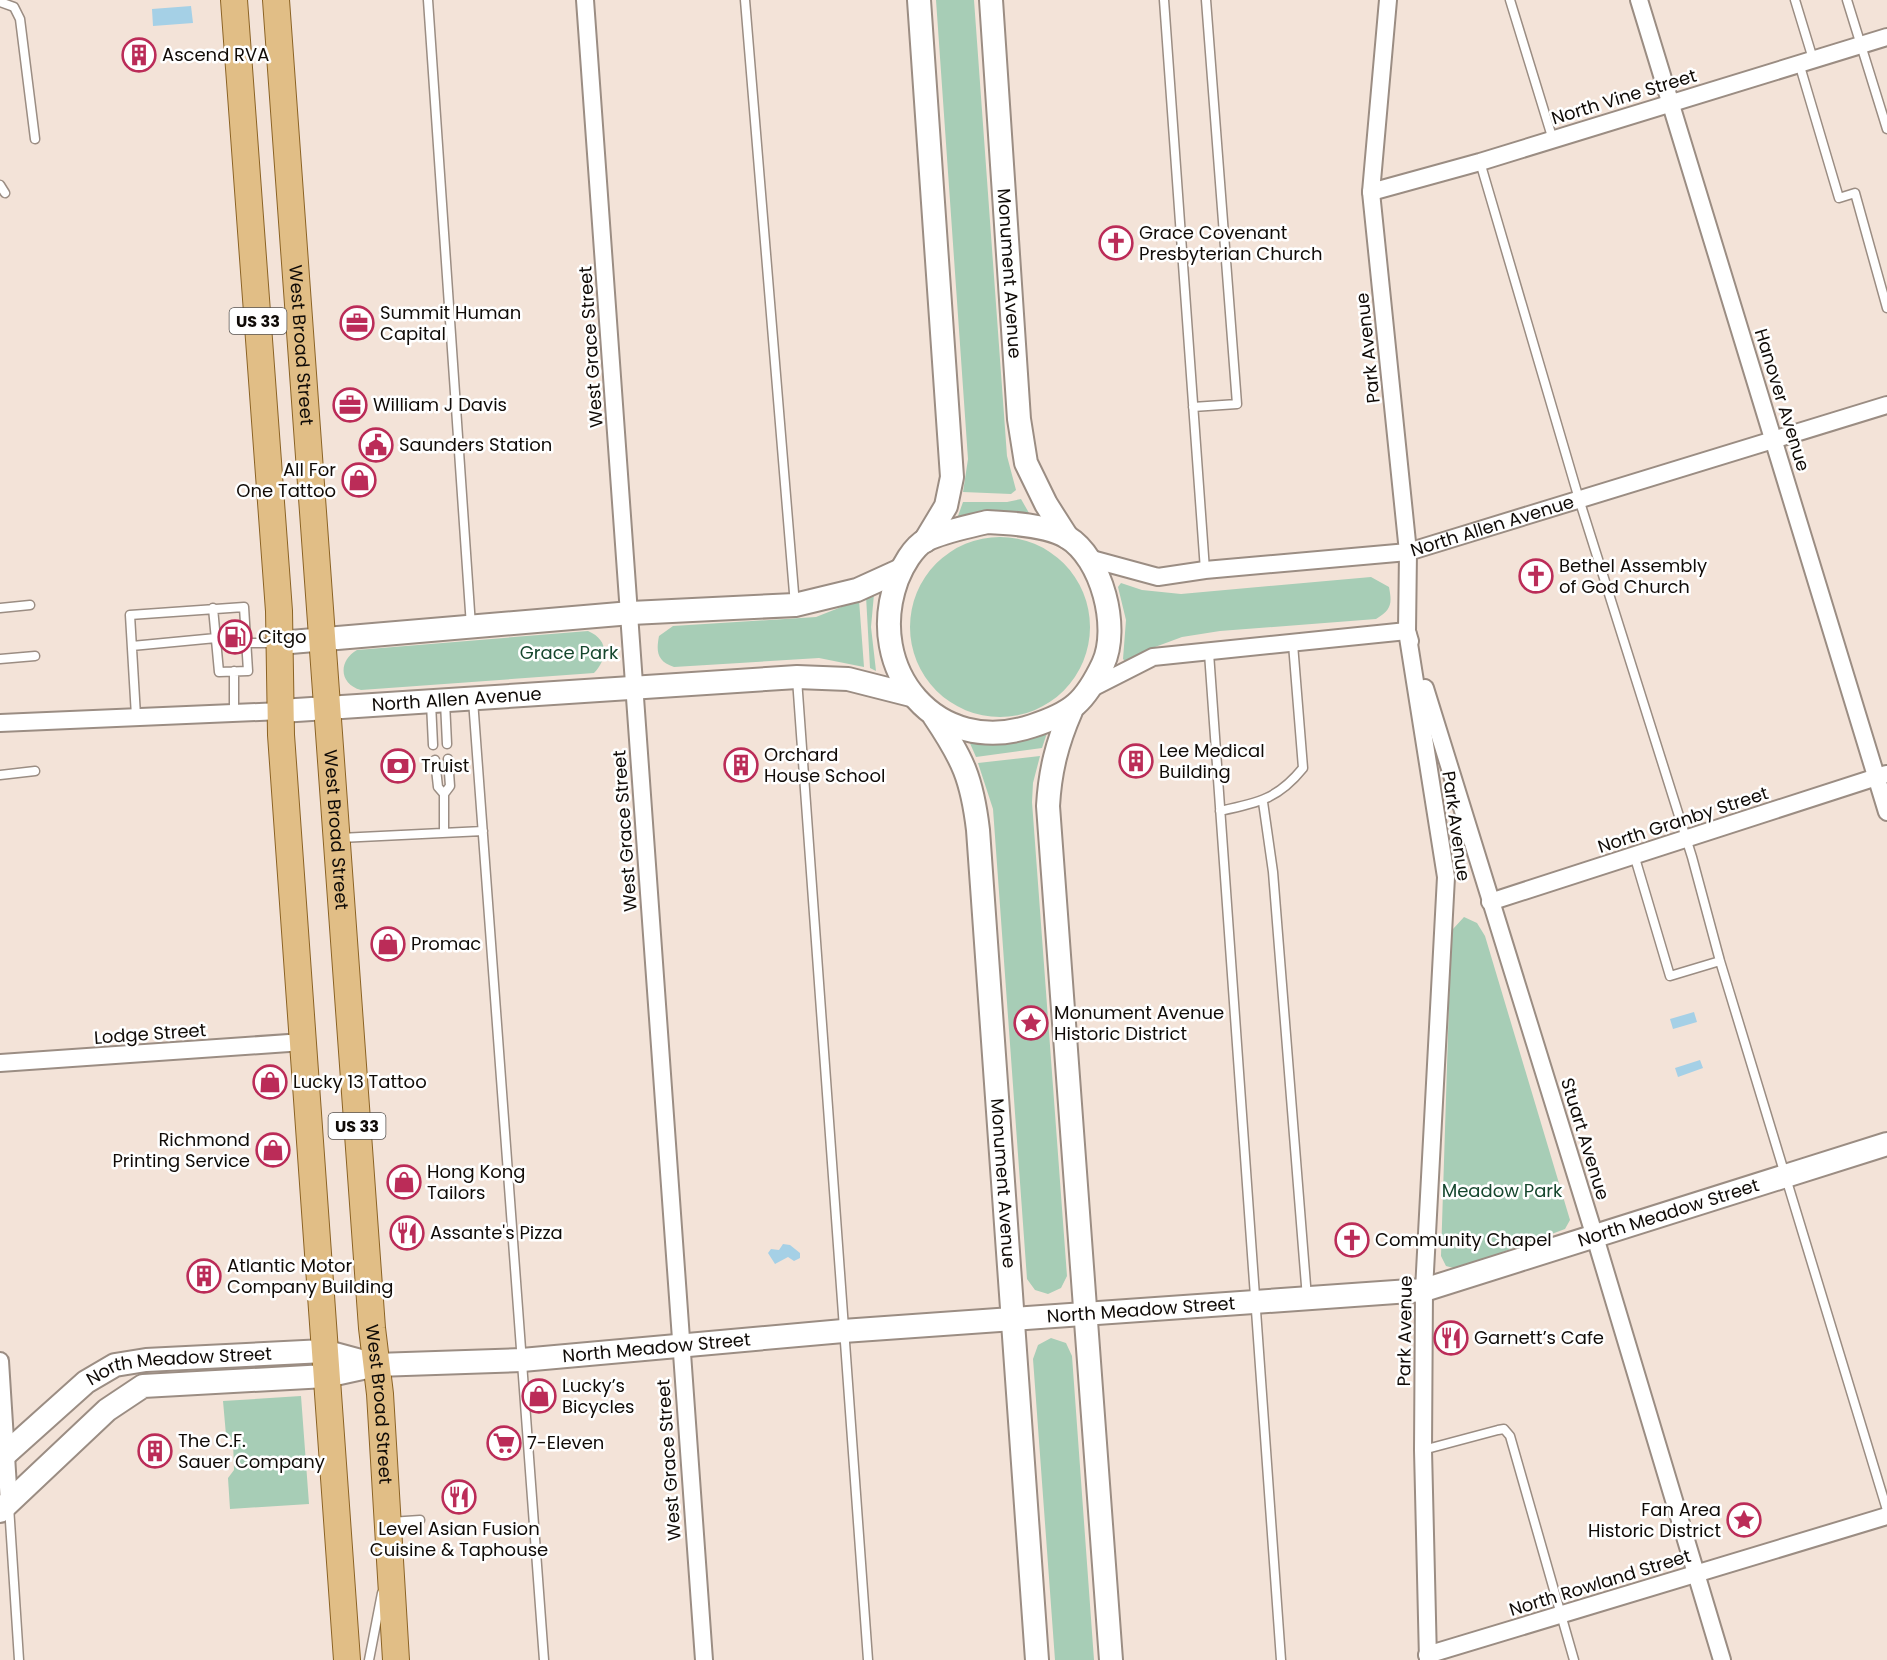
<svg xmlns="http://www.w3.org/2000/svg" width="1887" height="1660" viewBox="0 0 1887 1660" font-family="Poppins,sans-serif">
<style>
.green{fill:#a7cdb6}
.water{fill:#a5d0e6}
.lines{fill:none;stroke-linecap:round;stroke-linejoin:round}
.lane-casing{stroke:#9b8d83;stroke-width:11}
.street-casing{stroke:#9b8d83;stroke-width:20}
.secondary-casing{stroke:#9b8d83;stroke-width:26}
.primary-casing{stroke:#8b6325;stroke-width:28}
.lane{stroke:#fff;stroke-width:8}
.street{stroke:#fff;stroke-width:16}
.secondary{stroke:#fff;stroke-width:22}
.primary{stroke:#e1be86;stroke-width:26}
.labels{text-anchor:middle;stroke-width:5;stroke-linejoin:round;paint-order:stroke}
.shield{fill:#fff;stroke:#585451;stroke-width:1.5}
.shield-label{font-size:16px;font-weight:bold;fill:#100b07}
.poi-label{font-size:18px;fill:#100b07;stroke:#fff;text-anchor:start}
.street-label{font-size:18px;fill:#100b07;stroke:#fff}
.park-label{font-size:18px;fill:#16472e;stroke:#fff}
</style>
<rect width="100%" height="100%" fill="#f3e3d8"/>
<!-- green -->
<path class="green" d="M936,0H974L1007,456L1016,490L1011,494L963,492L968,459Z
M1021,499L1029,513L1028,515L960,519L958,516L963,502H1007Z
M910 627a90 90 0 1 1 180 0a90 90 0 1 1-180 0Z
M1371,577L1389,587C1392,603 1392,610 1376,619L1220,631L1182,637L1155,647L1126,662L1123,659L1126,620L1118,587L1121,583L1142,590L1181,594Z
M874,594L871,627L876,671L870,668L866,596Z
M859,600L864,667L819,658L674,667C657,661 656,652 659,636L673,626L816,617Z
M588,631C609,640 608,658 594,673L361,690C339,684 338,661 357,650Z
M1047,733L1042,748L976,757L969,741L1016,740Z
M1040,756L1033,783L1032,802L1067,1276L1061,1288L1048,1294L1035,1290L1027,1279L993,809L978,763Z
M1464,917L1477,923L1485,936L1570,1220L1565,1229L1457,1269L1446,1266L1441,1256L1451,939L1453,929Z
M1051,1338L1066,1343L1072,1356L1094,1660H1055L1033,1359L1038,1345Z
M301,1396L309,1504L230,1509L228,1478L234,1470L233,1441L226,1435L223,1401Z"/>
<!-- water -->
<path class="water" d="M191,6L193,23L153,26L152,9Z
M1694,1012L1697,1022L1673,1029L1670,1019Z
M1700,1060L1703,1068L1678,1077L1675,1068Z
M783,1244L790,1245L800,1253V1258L794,1261L788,1257L775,1264L768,1253L771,1249L779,1250Z"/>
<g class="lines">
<!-- lane casing -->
<g class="lane-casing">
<path id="lane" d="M428,0L471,626
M745,0L795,605
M1164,0L1205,570
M1510,0L1553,140
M1795,0L1813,59
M1847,0L1887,129
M0,2L14,7L20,19L35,139
M1799,63L1839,198L1855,193L1887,308
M1480,162L1579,499L1692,857L1720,961L1887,1510
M0,185L5,193
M1193,407L1237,404L1206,0
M0,608L30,605
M248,643H276
M132,646L216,638
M1209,653L1281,1660
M0,659L35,656
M234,671V712
M797,679L868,1660
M473,700L544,1660
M445,702L447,744
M431,703L433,745
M136,716L130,615L244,607L248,671L219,672L213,608
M435,760L438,787L444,794
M0,775L35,771
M1263,802L1273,872L1307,1298
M1220,811C1258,803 1278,799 1303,768L1293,644
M444,833V794L450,786L448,759
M340,838L483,831
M1635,858L1670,976L1720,961
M1423,1450L1498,1430L1504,1429L1510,1436L1574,1660
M9,1506L19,1660
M390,1522L420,1520
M369,1660L382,1593"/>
</g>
<!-- street casing -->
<g class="street-casing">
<g id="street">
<path d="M585,0L704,1660"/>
<path d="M1388,0L1371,192L1408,552L1407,631L1446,877L1424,1290L1423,1450L1428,1660"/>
<path d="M1639,0L1887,812"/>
<path d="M1371,192L1480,162L1887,37"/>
<path id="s1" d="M1088,558L1158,577L1205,570L1408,552L1887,405"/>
<path d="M1092,688L1153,657L1407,631L1410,641"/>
<path d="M1425,688L1595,1237L1722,1660"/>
<path d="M0,723L281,711"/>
<path d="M1490,902L1886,774"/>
<path d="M0,1063L303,1042"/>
<path d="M0,1361L9,1503"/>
<path d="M1427,1655L1887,1516"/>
</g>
</g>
<!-- secondary casing -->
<g class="secondary-casing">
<g id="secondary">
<path d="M919,0L952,477L946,506L925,541"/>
<path id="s2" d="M991,0L1019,419L1026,463L1046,504L1067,537"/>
<path d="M987,522C1010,523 1047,525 1067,537C1102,558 1120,628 1103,664C1085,702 1072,713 1032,726C937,758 864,670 897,580C902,567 913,547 926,540C944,531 968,527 987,522Z"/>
<path d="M279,643L631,613L795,605L857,590L901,570"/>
<path id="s3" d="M281,711L797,677L848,679L911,695"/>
<path d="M1071,711C1057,743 1050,771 1048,806L1111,1660"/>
<path id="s4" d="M934,716C963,759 972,779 978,830L1037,1660"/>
<path id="s5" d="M0,1459L86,1382L115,1365L146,1360L324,1351L372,1364"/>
<path id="s6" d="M0,1511L107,1410L143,1386L326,1376L376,1365L522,1360L843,1331L1424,1290L1887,1144"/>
</g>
</g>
<!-- primary casing -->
<g class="primary-casing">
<g id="primary">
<path d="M234,0L279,611L281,735L347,1660"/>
<path id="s7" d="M276,0L372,1328L380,1394L396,1660"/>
</g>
</g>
<!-- lane -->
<use href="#lane" class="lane"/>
<!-- street -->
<use href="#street" class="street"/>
<!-- secondary -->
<use href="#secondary" class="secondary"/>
<!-- primary -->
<use href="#primary" class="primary"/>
</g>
<!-- icons -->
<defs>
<g id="building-ring" transform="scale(1.725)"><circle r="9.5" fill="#fff" stroke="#bb2c58" stroke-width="1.5"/><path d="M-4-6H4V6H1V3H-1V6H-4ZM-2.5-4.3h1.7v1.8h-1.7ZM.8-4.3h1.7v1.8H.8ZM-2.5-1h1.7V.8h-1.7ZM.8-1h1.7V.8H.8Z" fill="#bb2c58"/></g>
<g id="church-ring" transform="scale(1.725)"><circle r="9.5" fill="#fff" stroke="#bb2c58" stroke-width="1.5"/><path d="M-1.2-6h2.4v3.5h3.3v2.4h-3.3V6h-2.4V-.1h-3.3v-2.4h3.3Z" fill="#bb2c58"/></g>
<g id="office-ring" transform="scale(1.725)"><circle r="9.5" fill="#fff" stroke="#bb2c58" stroke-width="1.5"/><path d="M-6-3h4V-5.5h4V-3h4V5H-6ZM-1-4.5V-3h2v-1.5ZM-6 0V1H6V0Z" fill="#bb2c58"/></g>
<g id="civic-ring" transform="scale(1.725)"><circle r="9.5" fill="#fff" stroke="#bb2c58" stroke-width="1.5"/><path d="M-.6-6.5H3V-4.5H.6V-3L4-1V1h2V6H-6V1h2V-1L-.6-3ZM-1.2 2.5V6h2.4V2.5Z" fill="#bb2c58"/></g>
<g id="shop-ring" transform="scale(1.725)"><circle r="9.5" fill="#fff" stroke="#bb2c58" stroke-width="1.5"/><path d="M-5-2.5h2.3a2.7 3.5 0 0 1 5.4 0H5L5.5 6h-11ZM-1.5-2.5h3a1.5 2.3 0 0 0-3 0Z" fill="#bb2c58"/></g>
<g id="fuel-ring" transform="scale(1.725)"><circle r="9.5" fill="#fff" stroke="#bb2c58" stroke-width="1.5"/><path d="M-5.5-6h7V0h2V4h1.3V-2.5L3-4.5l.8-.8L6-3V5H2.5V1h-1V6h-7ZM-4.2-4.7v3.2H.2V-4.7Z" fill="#bb2c58"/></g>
<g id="bank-ring" transform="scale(1.725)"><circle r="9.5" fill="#fff" stroke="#bb2c58" stroke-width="1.5"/><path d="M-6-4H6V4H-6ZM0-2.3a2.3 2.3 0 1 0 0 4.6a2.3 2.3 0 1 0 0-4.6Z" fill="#bb2c58"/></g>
<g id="sight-ring" transform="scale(1.725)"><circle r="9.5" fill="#fff" stroke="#bb2c58" stroke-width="1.5"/><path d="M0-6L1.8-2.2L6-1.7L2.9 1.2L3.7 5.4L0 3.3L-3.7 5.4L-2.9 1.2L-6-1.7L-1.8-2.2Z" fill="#bb2c58"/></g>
<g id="restaurant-ring" transform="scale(1.725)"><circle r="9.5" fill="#fff" stroke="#bb2c58" stroke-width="1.5"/><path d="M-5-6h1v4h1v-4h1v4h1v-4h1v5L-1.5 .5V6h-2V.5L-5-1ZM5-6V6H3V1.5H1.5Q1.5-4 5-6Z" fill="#bb2c58"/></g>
<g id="supermarket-ring" transform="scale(1.725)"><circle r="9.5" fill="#fff" stroke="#bb2c58" stroke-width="1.5"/><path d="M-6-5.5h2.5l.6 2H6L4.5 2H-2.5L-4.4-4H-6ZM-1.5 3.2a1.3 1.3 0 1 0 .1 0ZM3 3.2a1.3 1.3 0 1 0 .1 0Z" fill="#bb2c58"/></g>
</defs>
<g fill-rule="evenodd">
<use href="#building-ring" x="139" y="55"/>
<use href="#church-ring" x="1116" y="243"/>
<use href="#office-ring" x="357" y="323"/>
<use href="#office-ring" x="350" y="405"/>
<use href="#civic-ring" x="376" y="445"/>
<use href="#shop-ring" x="359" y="480"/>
<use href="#church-ring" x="1536" y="576"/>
<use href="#fuel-ring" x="235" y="637"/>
<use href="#building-ring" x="1136" y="761"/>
<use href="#building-ring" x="741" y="765"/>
<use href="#bank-ring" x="398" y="766"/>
<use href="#shop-ring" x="388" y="944"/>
<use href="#sight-ring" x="1031" y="1023"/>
<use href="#shop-ring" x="270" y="1082"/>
<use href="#shop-ring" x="273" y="1150"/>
<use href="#shop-ring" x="404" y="1182"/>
<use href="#restaurant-ring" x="407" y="1233"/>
<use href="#church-ring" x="1352" y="1240"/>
<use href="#building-ring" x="204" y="1276"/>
<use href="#restaurant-ring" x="1451" y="1338"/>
<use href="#shop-ring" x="539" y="1396"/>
<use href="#supermarket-ring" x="504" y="1443"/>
<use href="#building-ring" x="155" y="1451"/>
<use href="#restaurant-ring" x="459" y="1497"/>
<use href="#sight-ring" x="1744" y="1520"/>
</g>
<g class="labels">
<!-- shield labels -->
<g class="shield">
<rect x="229.5" y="308" width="57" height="26" rx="4.5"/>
<rect x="328.5" y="1113" width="57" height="26" rx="4.5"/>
</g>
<g class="shield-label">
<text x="258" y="327">US 33</text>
<text x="357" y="1132">US 33</text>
</g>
<!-- poi labels -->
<g class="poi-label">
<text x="162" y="61">Ascend RVA</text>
<text x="1139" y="239">Grace Covenant<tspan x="1139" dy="21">Presbyterian Church</tspan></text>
<text x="380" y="319">Summit Human<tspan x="380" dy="21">Capital</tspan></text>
<text x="373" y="411">William J Davis</text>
<text x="399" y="451">Saunders Station</text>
<text x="336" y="476" text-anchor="end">All For<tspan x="336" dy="21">One Tattoo</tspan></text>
<text x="1559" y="572">Bethel Assembly<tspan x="1559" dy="21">of God Church</tspan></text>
<text x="258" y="643">Citgo</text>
<text x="1159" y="757">Lee Medical<tspan x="1159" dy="21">Building</tspan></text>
<text x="764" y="761">Orchard<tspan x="764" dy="21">House School</tspan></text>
<text x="421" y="772">Truist</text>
<text x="411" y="950">Promac</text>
<text x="1054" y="1019">Monument Avenue<tspan x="1054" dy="21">Historic District</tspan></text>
<text x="293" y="1088">Lucky 13 Tattoo</text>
<text x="250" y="1146" text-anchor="end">Richmond<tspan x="250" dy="21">Printing Service</tspan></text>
<text x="427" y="1178">Hong Kong<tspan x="427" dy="21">Tailors</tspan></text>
<text x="430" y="1239">Assante's Pizza</text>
<text x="1375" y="1246">Community Chapel</text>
<text x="227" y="1272">Atlantic Motor<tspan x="227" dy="21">Company Building</tspan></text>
<text x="1474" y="1344">Garnett’s Cafe</text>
<text x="562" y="1392">Lucky’s<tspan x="562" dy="21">Bicycles</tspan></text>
<text x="178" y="1447">The C.F.<tspan x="178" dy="21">Sauer Company</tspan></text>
<text x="527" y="1449">7-Eleven</text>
<text x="1721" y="1516" text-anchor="end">Fan Area<tspan x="1721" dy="21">Historic District</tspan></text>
<text x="459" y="1535" text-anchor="middle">Level Asian Fusion<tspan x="459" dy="21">Cuisine &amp; Taphouse</tspan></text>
</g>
<!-- street labels -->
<g class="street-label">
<text transform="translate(1624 97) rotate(-17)" y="6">North Vine Street</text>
<text dy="6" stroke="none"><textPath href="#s2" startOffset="274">Monument Avenue</textPath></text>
<text dy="6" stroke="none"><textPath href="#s7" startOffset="346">West Broad Street</textPath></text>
<text transform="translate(591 347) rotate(-94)" y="6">West Grace Street</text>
<text transform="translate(1368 348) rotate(-96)" y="6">Park Avenue</text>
<text transform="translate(1782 400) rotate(73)" y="6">Hanover Avenue</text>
<text dy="6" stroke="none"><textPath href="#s1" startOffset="412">North Allen Avenue</textPath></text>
<text dy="6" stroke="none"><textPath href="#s3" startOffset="176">North Allen Avenue</textPath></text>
<text transform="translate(1683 820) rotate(-18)" y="6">North Granby Street</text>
<text transform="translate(1456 826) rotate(82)" y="6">Park Avenue</text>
<text dy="6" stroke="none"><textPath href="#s7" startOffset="832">West Broad Street</textPath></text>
<text transform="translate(625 831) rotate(-94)" y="6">West Grace Street</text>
<text transform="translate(150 1034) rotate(-4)" y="6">Lodge Street</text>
<text transform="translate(1585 1139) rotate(73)" y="6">Stuart Avenue</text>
<text dy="6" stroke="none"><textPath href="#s4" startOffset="478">Monument Avenue</textPath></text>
<text dy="6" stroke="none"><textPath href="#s6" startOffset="1732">North Meadow Street</textPath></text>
<text dy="6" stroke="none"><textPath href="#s6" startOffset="1192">North Meadow Street</textPath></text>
<text transform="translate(1405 1331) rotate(-89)" y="6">Park Avenue</text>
<text dy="6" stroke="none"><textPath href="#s6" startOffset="706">North Meadow Street</textPath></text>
<text dy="6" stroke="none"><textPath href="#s5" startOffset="212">North Meadow Street</textPath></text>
<text dy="6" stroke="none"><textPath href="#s7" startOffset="1408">West Broad Street</textPath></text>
<text transform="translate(669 1460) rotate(-94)" y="6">West Grace Street</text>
<text transform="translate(1600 1583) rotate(-17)" y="6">North Rowland Street</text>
</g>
<!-- park labels -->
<g class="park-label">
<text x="569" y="659">Grace Park</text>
<text x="1502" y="1197">Meadow Park</text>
</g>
</g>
</svg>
